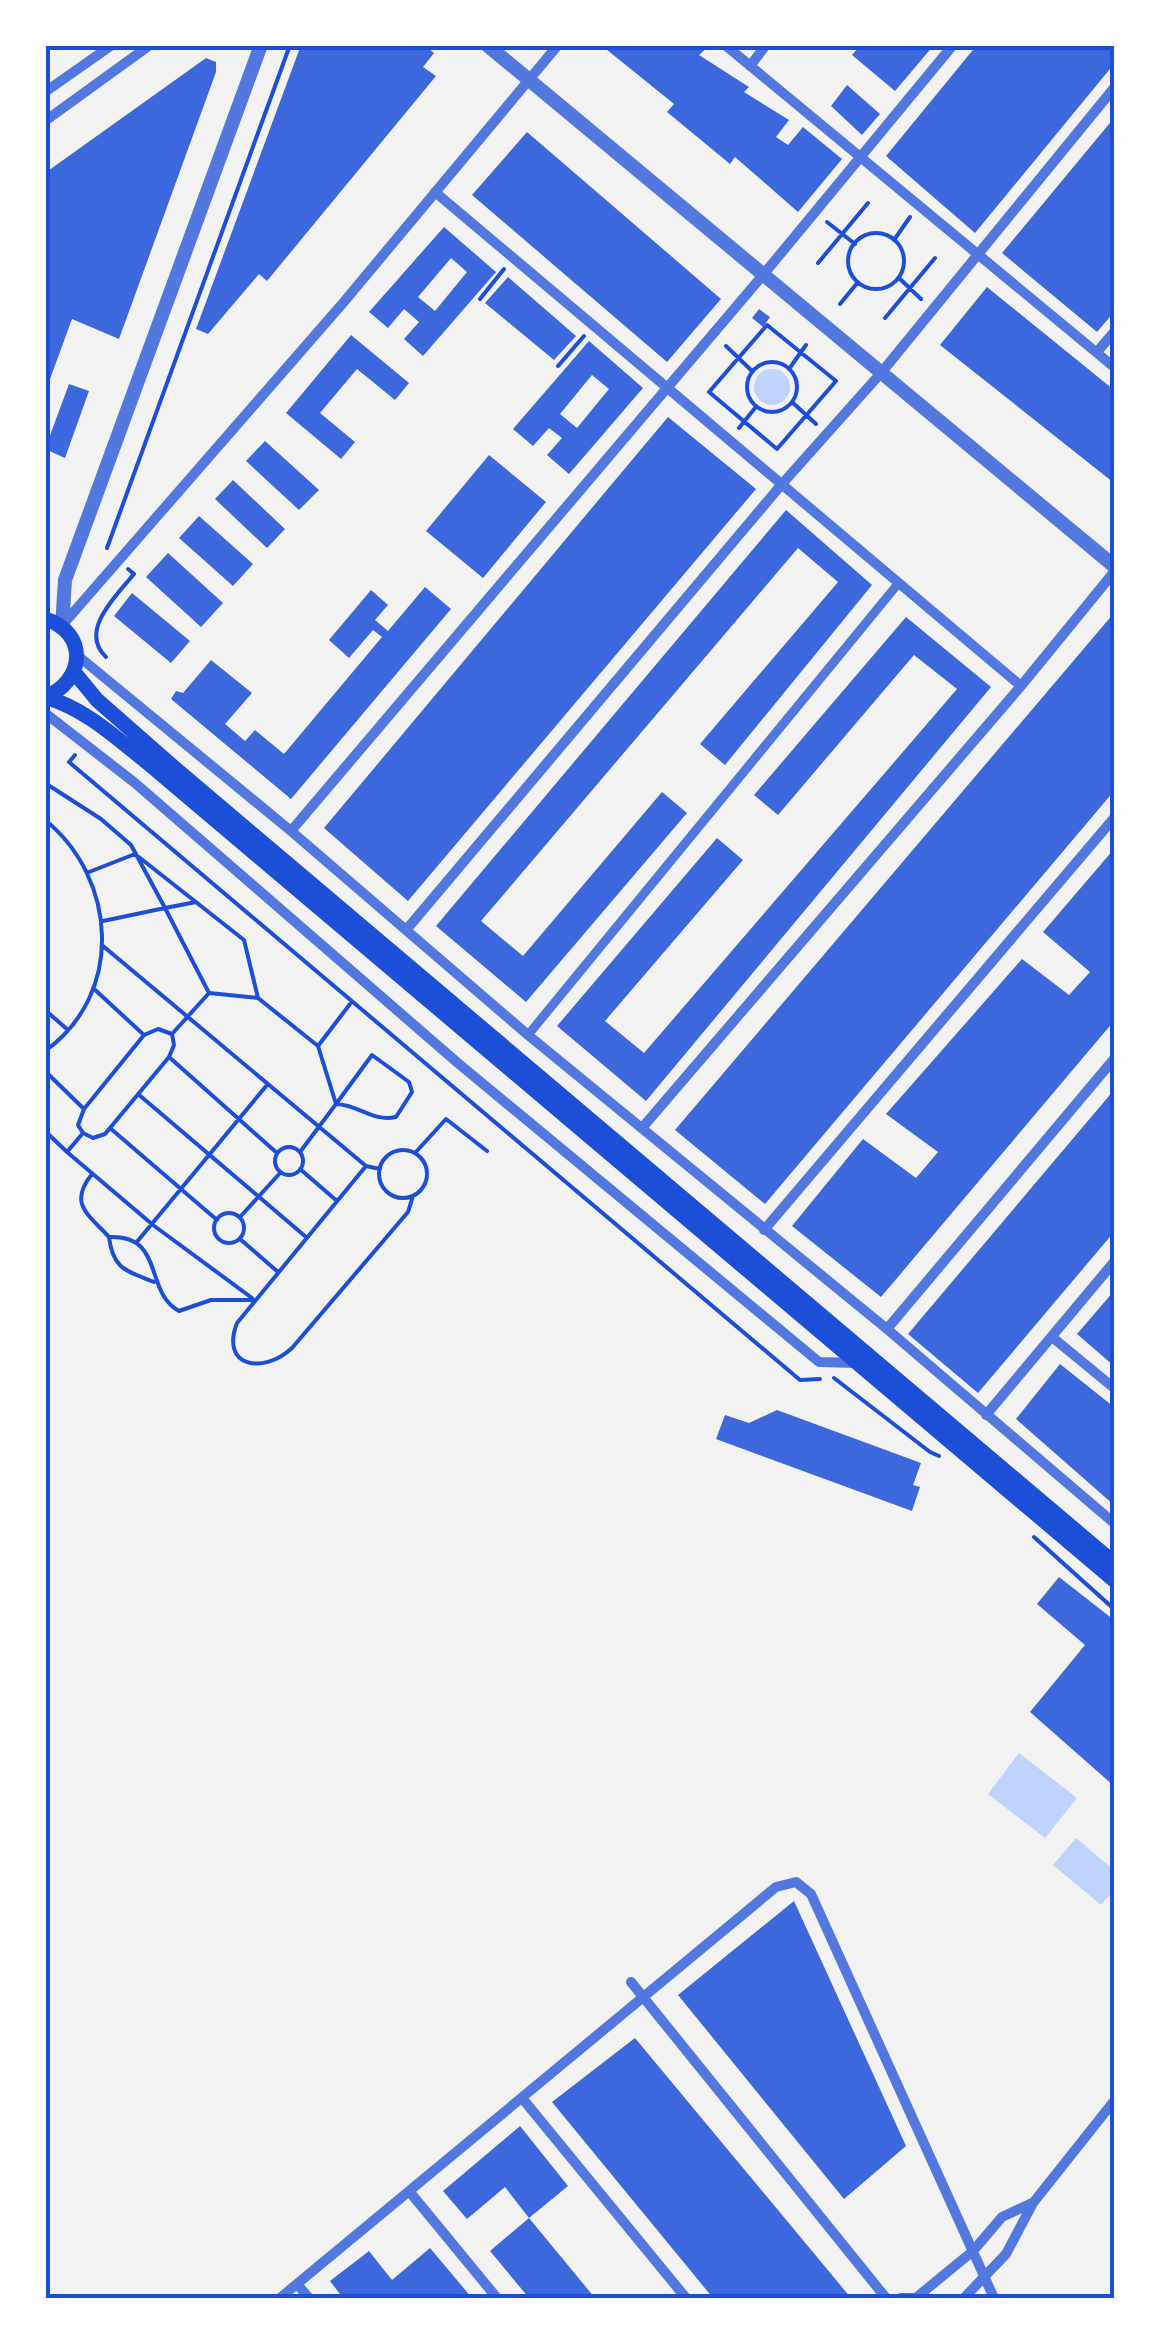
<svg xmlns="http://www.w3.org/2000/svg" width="1159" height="2343" viewBox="0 0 1159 2343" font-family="Signika,sans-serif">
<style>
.water{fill:#bfd3fe}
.building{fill:#3d67dc;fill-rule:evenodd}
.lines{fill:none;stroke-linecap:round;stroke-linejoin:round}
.path{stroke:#1d4ed8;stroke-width:4}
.pedestrian{stroke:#5277de;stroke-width:9}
.minor{stroke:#5277de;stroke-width:10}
.tertiary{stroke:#5277de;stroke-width:14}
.secondary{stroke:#1d4ed8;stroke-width:15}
.neatline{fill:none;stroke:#1d4ed8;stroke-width:4}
</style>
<rect width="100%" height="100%" fill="#f2f2f2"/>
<!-- water -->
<path class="water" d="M754 387a18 18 0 1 1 36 0a18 18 0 1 1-36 0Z
M1019,1753L1077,1798L1045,1838L988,1794Z
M1076,1838L1114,1870V1890L1101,1905L1053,1865Z"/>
<!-- building -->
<path class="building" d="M301,45H424L434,53L423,67L436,76L267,281L259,274L208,334L196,329Z
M601,45H706L708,47L699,55L749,87L744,92L789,120L776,137L788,145L803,127L842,159L798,212L735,157L730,164L667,112L674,104Z
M861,45H934L895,91L852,55Z
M977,45H1114V64L975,233L886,156Z
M206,58L216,62V72L119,339L72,319L50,379L45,377V173Z
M847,85L880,114L862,135L831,106Z
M1114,118V312L1097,332L1002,253Z
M527,132L721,299L667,362L472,195Z
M444,227L496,272L423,356L404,339L419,322L404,309L388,328L369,312ZM451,258L467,272L435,311L418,297Z
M508,277L576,336L554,360L485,303Z
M987,287L1114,390V483L940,345Z
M759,309L770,317L763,327L752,318Z
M351,335L409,383L395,400L357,369L320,413L355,442L341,459L286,413Z
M589,341L643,388L569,474L547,455L562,438L549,428L533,446L513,429ZM592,375L609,389L577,428L560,414Z
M69,384L89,391L65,458L45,449Z
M668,417L756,489L408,901L324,828Z
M265,441L319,490L299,510L246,461Z
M489,455L546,502L483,578L426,531Z
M233,480L285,529L267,548L215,499Z
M786,510L872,585L725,765L700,744L838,582L798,548L481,921L523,956L662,792L687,813L526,1002L436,926Z
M199,516L253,564L233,586L179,538Z
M168,553L223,603L201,627L146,577Z
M425,587L451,609L291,799L171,699L176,691L183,693L211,660L252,693L225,724L245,741L255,730L284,754L382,637L373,630L349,658L329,640L371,590L388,605L375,620L388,631Z
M132,593L190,641L171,663L114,616Z
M1114,613V791L765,1204L675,1130Z
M906,617L991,687L646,1101L557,1026L717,838L743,860L605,1021L644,1053L957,689L914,655L778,815L754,795Z
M1114,849V1021L881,1297L792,1226L863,1139L916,1178L938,1152L886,1114L1022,959L1069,995L1090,972L1043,932Z
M1114,1090V1232L978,1393L908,1334Z
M1114,1291V1366L1077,1334Z
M1060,1364L1114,1407V1505L1016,1419Z
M777,1410L921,1463L913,1485L920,1487L912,1511L716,1439L725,1415L749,1423Z
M1059,1577L1114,1620V1786L1030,1712L1085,1645L1037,1604Z
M794,1901L906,2146L844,2199L678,1995Z
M635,2038L851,2298H713L552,2102Z
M520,2126L568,2186L529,2218L505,2187L467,2219L443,2191Z
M529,2218L595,2298H529L490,2251Z
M430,2248L472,2298H343L330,2281L369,2251L392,2280Z"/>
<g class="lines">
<!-- path -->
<path class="path" d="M827,222L855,244
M848 261a28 28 0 1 1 56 0a28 28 0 1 1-56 0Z
M894,240L910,217
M818,263L868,203
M899,278L921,299
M480,299L504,269
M840,304L858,282
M885,318L935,258
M767,325L836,381L777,449L709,392Z
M726,346L752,371
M747 387a25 25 0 1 1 50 0a25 25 0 1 1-50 0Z
M558,366L584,336
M789,369L806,345
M792,402L816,424
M739,428L755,408
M107,548L290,45
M106,657C78,631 117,595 134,574L128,569
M75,755L69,762L800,1380L820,1379
M45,783L101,819L131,845L165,908L196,902
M45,820C117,878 125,994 45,1051
M89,872L135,854L244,940L258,998
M103,921L165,908L209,993L258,998L318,1046L336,1104L372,1055L409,1082L412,1092L396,1117C372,1122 360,1105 336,1104L300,1152
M103,946L366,1166L380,1169
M93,988L144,1035
M45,1010L68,1030
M172,1034L174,1045L169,1057L105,1134L93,1138L83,1133L78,1125L84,1109L144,1035L158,1029L172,1034L209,993
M318,1046L350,1004
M169,1057L277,1153
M45,1071L84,1109
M138,1094L306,1237
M110,1128L217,1220
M45,1131L67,1152
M83,1133L67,1152L153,1225L252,1298
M275 1161a14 14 0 1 1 28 0a14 14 0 1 1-28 0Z
M379 1174a24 24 0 1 1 48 0a24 24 0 1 1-48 0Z
M415,1153L446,1119L487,1151
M366,1166L237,1323C220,1367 263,1375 292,1348L408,1212L413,1196
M300,1169L337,1201
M92,1174C68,1204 88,1214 109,1237C165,1234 144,1293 179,1311L211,1300H254
M214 1228a15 15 0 1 1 30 0a15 15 0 1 1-30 0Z
M240,1217L281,1172
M109,1237C113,1270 127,1271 154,1282
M240,1239L278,1272
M136,1243L267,1085
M834,1378L930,1452L939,1456
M1034,1537L1114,1609"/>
<!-- pedestrian -->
<path class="pedestrian" d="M528,1035L897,585"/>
<!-- minor -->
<path class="minor" d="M725,45L1114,367
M750,66L766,45
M45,92L112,45
M45,121L150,45
M435,192L1021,686
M1097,352L1114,332
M65,622L343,303L558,45
M77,655L291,831L528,1035L887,1329L1114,1523
M45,713L135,783L459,1064L819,1362L857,1363
M291,831L763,275L953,45
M407,929L782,484L881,373L1114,88
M642,1128L1021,686L1114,572
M764,1230L1114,818
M887,1329L1114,1059
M1052,1337L1114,1388
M986,1415L1114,1262
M631,1982L886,2298
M522,2098L686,2298
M409,2191L497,2298
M297,2284L309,2298
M917,2297L973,2251L1002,2217L1032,2203
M280,2298L776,1887L796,1882L811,1894L994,2298
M901,2298H919
M964,2298L1006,2254L1033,2203L1114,2101"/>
<!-- tertiary -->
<path class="tertiary" d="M487,45L1114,566
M62,627L65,580L261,45"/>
<!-- secondary -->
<path class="secondary" d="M45,619C89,632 85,682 45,697
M74,672L97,700L178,771L1114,1563
M45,697C86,709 115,737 148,763L1114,1580"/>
</g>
<!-- border -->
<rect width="1159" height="2343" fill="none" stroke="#ffffff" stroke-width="95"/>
<rect x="48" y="48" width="1064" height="2248" class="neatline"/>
</svg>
